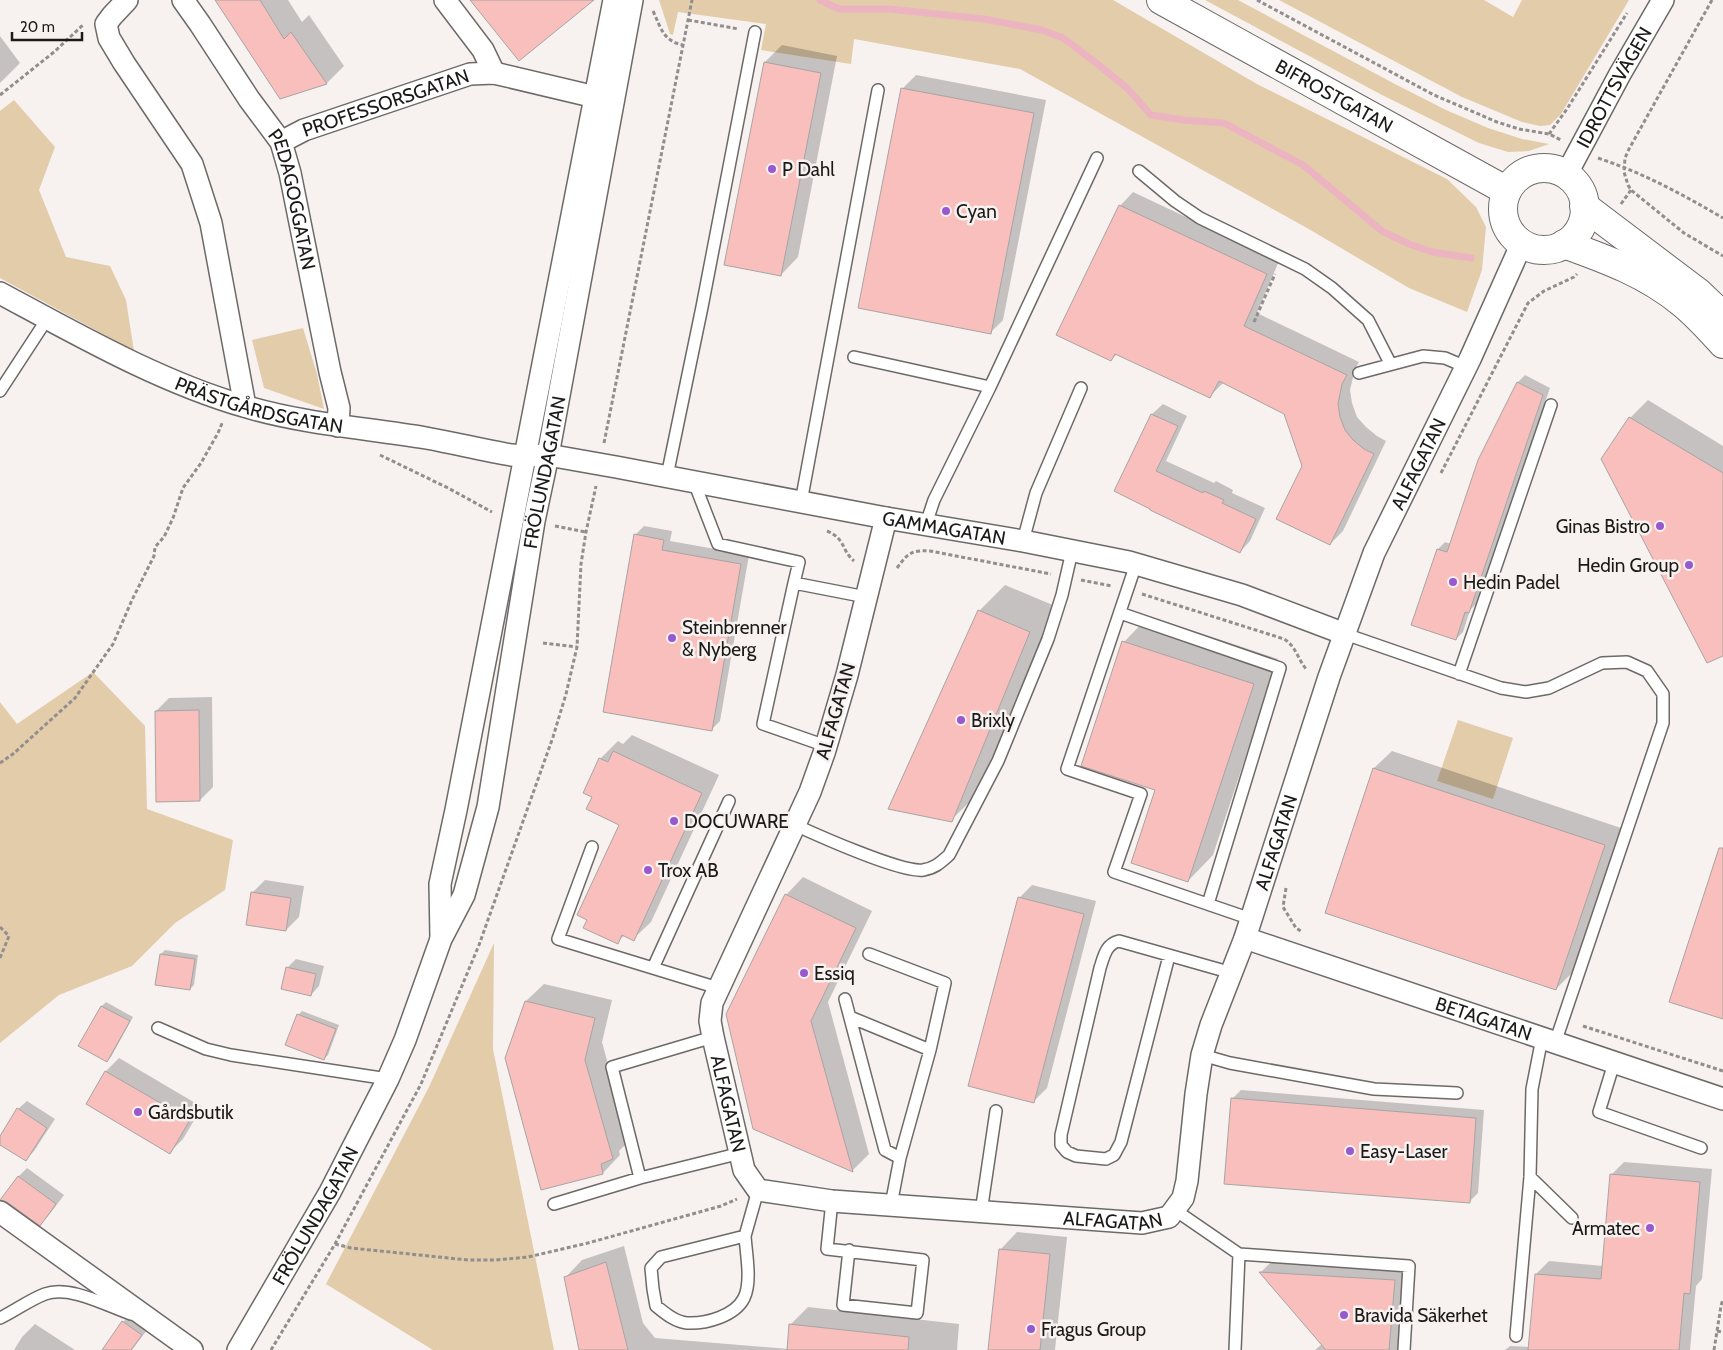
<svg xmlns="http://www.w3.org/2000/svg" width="1723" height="1350" viewBox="0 0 1723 1350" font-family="Cabin,sans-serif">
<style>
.green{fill:#e2ccaa}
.shadow{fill:#0003}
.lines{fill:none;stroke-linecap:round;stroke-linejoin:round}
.stream{stroke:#ecb4c1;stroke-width:7}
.building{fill:#f8bfbc;stroke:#a8a4a3}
.lane-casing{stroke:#6d6968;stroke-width:14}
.street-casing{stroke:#6d6968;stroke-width:24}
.secondary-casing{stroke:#6d6968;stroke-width:30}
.path{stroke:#928e8d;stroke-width:3;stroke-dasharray:4 2.5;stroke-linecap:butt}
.lane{stroke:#fff;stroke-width:11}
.street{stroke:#fff;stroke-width:21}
.secondary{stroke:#fff;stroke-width:28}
.poi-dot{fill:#9859cf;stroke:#f7f2f0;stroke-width:2}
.labels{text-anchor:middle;stroke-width:5;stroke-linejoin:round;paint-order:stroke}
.street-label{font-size:19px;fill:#1b1a19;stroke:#f7f2f0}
.poi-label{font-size:19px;fill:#1b1a19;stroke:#f7f2f0;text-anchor:start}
</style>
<rect width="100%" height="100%" fill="#f7f2f0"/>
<!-- green -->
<path class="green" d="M659,0H1113L1257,84L1447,179L1476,207L1486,227L1482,270L1467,312L1409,288L1307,228L1020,69L854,39L851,64L761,50L766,24L678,12L673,35L670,34Z
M1205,0H1238L1393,83L1446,110L1488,128L1522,139L1549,144L1529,151L1508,152L1479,143L1382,95Z
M1279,0H1484L1513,17L1522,0H1629L1561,114L1550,125L1540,126L1522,122L1462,97Z
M14,100L55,147L39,190L66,257L110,266L126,300L134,351L0,278V111Z
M303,328L317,374L324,409L264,388L252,340Z
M93,672L145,726L147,809L233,840L225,890L175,923L132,966L59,995L0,1043V702L17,724Z
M1458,720L1513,738L1493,799L1437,781Z
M494,943L493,1049L554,1350H433L326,1284L429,1087Z"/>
<!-- shadow -->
<path class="shadow" d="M216,0H288L302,22L309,15L344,66L327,83L281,97Z
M0,36L20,63L0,83Z
M782,45L837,56L798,257L781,275L765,62Z
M916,75L1046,100L1003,320L990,333L903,88Z
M1133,192L1279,261L1257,313L1359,362L1355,369L1350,390L1352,403L1357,417L1366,427L1377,436L1386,441L1343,531L1330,544L1285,413L1224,382L1210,396L1117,354L1111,360L1120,206Z
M1525,375L1550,388L1476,604L1470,610L1463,632L1456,639L1413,625L1438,549L1445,542L1451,544L1479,460L1518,382Z
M1648,400L1723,446V655L1630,418Z
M1163,404L1187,416L1166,461L1214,483L1216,481L1233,490L1232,493L1265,508L1250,541L1240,552L1115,491L1152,414Z
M644,526L672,531L670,541L749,555L720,721L711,730L635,535Z
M1005,585L1055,606L977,795L951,820L979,611Z
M1149,616L1278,659L1213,855L1188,881L1156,790L1124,642Z
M212,697L213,787L200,800L156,711L169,698Z
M632,735L719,775L651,922L633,939L625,935L617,942L620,824L593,796L600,759L618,741L623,744Z
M1392,751L1621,828L1573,972L1556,989L1326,912L1374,768Z
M803,877L872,911L828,1002L869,1154L852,1171L754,1128L786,895Z
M265,880L304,886L299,917L286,930L252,893Z
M1032,885L1096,901L1047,1088L1033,1102L1019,898Z
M165,950L198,955L194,985L190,989L156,984L161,954Z
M296,959L324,966L319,986L311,995L288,967Z
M544,984L612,1000L602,1042L629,1141L619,1151L620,1155L603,1173L526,1001Z
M106,1002L133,1017L111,1057L107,1061L80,1046L102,1006Z
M302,1011L339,1025L328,1055L324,1059L298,1015Z
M119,1058L202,1107L183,1139L170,1152L88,1103L106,1071Z
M1241,1090L1484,1110L1478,1193L1469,1202L1232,1099Z
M27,1101L55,1119L34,1151L26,1160L0,1144V1138L18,1109Z
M1624,1162L1712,1169L1702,1279L1696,1286L1690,1350H1505L1510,1346L1530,1347L1536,1274L1549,1261L1603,1266L1611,1175Z
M27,1168L64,1195L49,1215L40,1224L8,1201L2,1199L19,1176Z
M1017,1232L1067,1237L1055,1350H989L1000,1250Z
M624,1246L643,1323L655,1338L789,1349L790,1325L808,1307L959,1324L957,1350H581L565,1278L582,1260Z
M1274,1259L1407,1267L1400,1350H1315L1322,1344L1261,1272Z
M132,1313L150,1326L132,1350H104L123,1322Z
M35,1324L75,1350H14L22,1337Z"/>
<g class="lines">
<!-- stream -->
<path class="stream" d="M820,0L839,9H889L984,19L1042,30L1063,38L1095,62L1127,88L1151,115L1184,120L1224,123L1303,165L1382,231L1409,244L1432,252L1471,258"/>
</g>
<!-- building -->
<path class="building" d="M215,0H260L284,39L291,32L327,84L280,99Z
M470,0H594L519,61Z
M764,62L821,73L781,276L724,265Z
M901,88L1034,113L991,334L858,308Z
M1119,205L1267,274L1244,326L1347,375L1342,384L1338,404L1340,417L1345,430L1353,440L1364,449L1374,454L1330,545L1276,519L1302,466L1284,414L1219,381L1210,398L1115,354L1111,361L1056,335Z
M1517,382L1543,395L1469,613L1465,612L1456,640L1411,625L1437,549L1447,552L1478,460Z
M1151,414L1178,426L1156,471L1203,493L1204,491L1224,500L1222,503L1256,519L1240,553L1150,510V509L1114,491Z
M1629,417L1723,473V656L1707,663L1601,459Z
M634,534L664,540L662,550L741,564L712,731L603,712Z
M978,610L1030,632L952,822L888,809Z
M1122,641L1254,684L1188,882L1131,863L1155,790L1081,766Z
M199,710L200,801L156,802L155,711Z
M613,751L702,793L634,941L622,935L618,944L583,928L587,920L577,915L619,825L586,809L592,797L583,793L599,758L608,762Z
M1373,768L1605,845L1556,990L1325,913Z
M1719,848H1723V1019L1669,1002Z
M251,892L291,898L286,931L246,925Z
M785,894L856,928L811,1021L853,1172L753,1129L726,1014Z
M1018,897L1084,914L1034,1103L968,1086Z
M160,954L195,959L190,990L155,985Z
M286,967L316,974L311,996L281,989Z
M525,1001L595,1018L585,1060L613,1159L601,1164L603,1174L541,1190L505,1058Z
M101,1006L130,1021L107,1062L78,1046Z
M297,1014L336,1029L324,1060L285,1045Z
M105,1071L190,1120L170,1154L86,1104Z
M1231,1098L1476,1118L1470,1203L1224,1184Z
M17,1108L47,1128L26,1161L0,1145V1136Z
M1610,1174L1700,1182L1690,1294L1684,1293L1679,1350H1528L1535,1274L1601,1279Z
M18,1176L56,1204L40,1226L7,1202L0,1200Z
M999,1249L1050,1254L1040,1350H988Z
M606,1262L628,1350H579L564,1277Z
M1259,1272L1395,1280L1389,1350H1326Z
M122,1321L142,1335L131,1350H102Z
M789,1324L909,1337L908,1350H787Z"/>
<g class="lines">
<!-- lane casing -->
<g class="lane-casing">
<path id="lane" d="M1139,171L1175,201L1200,218L1305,269L1332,288L1368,320L1390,363
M854,357L990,387
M1359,373L1423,356L1445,358L1466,367
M0,391L47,319
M667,476L702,307L755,32
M694,482L718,544L799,562L794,583
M801,502L878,90
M926,524L934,500L990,387L1097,158
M1023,541L1036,493L1081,388
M1136,564L1067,769L1141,794L1114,872L1251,919
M1120,613L1280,668L1208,904
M1345,634L1501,688L1526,692L1549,688L1602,663L1627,662L1647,671L1663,694V723L1555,1043
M1459,674L1551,405
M826,746L763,724L794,583L866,597
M795,825C817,835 902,873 923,870C935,868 940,863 949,855L998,761L1048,639L1062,595L1072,551
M592,847L558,939L718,988
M869,954L945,983L930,1050L900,1158L891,1205
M1169,956L1121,1142L1114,1155L1106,1159L1076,1156L1067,1152L1061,1145V1135L1100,968C1104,956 1106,944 1119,941L1232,973
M653,968L729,801
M845,999L885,1150L900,1158
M850,1017L930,1050
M158,1028L206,1049L231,1055L388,1079
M1202,1055L1230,1063L1374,1089L1457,1093
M1614,1063L1599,1112L1701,1148
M1530,1177L1572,1218
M640,1178L741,1153
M832,1201L827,1249L923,1260L917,1313L843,1305L849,1250
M554,1204L640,1178L612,1067L713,1037
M1175,1210L1239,1254L1409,1266L1404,1350
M981,1212L996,1111
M745,1236C746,1253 752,1282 744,1298C735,1316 706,1324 687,1323C675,1322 665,1313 656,1306L653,1289L651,1268L661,1257L745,1236L758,1190
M0,1318C15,1311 29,1300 45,1294C70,1285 107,1306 131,1314
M1516,1336L1530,1177L1532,1089L1542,1038
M1235,1350L1239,1254"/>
</g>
<!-- street casing -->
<g class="street-casing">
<g id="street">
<path d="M127,0L112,16L106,24L109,38L124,63L192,164L211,223L245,406"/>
<path id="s1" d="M183,0L200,24L249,99L281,142L290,173L330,372L339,408L338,426"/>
<path d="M445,0L483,50L494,73"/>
<path id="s2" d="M281,142L304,130L470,74L494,73L608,100"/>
<path id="s3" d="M1566,175L1620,74L1663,0"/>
<path id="s4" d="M0,293C78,335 162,383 247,407C305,424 366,428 426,438C454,443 482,450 511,455L525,456L548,455L616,467L886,518L1023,541L1129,562L1242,595L1345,634"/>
<path id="s5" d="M886,518L847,675L824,753L810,792L712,1003L710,1021L713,1037L744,1170L758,1190L832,1201L1142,1223L1169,1217L1183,1198L1187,1181L1196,1094L1202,1055L1211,1025L1245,938L1329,677L1374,553L1470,359L1522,243"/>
<path d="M441,938L440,884L456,810L614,0"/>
<path id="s6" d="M1245,938L1723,1099"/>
<path d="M0,1212L192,1350"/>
<path id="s7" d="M238,1350L330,1192L388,1079L405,1040L441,939L464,895L488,807L534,521L548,455L632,0"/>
</g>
</g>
<!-- secondary casing -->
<g class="secondary-casing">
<g id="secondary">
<path id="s8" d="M1161,0L1507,191"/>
<circle cx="1544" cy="209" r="41"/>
<path d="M1584,206L1699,293L1723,316"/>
<path d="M1564,244C1606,259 1647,274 1682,303C1697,315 1710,330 1723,344"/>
</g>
</g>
<!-- path -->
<path class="path" d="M1257,0L1434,95L1497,122L1519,129L1549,134L1561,140
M1712,0L1629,149L1625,158L1624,172L1628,185L1631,190L1684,233L1723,256
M653,11C661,28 663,41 683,45
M688,20L739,29
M0,95L54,52L84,24
M1549,134L1567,109L1627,13
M1598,158C1643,173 1682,194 1723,218
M1621,204L1631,190
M1254,322L1275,274
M604,443L692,0
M380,455L448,488L492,512
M1441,473L1528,303L1544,291L1574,277L1577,274
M555,526L586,532
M827,531C846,539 841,550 854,561
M897,568C908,553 911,550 930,551L1051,574
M1081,580L1112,586
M1142,594L1284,639C1296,646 1298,660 1307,670
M543,643L577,647
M0,763L13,754L75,698L113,644L132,600L154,556L155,547L164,537L173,518L183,488L201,463L218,433L223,421
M1286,888L1283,907L1296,928L1302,932
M0,927L9,936L0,958
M1583,1026L1723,1071
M335,1244L351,1248L468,1260H496L528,1257L588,1243L721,1206L737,1199
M1717,1331L1723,1332
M271,1350L335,1244L421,1084L479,945L553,737L566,694L577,647L581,564L586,532L596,486
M1714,1350L1721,1306L1723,1299"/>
<!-- lane -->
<use href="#lane" class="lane"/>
<!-- street -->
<use href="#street" class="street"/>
<!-- secondary -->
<use href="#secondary" class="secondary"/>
</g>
<!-- markers -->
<g class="poi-dot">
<circle cx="772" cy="169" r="5"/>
<circle cx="946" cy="211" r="5"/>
<circle cx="1660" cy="526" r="5"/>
<circle cx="1689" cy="565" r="5"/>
<circle cx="1453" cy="582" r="5"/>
<circle cx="672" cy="638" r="5"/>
<circle cx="961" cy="720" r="5"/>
<circle cx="674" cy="821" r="5"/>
<circle cx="648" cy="870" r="5"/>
<circle cx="804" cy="973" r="5"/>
<circle cx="138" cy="1112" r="5"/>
<circle cx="1350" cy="1151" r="5"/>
<circle cx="1650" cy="1228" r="5"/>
<circle cx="1344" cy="1315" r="5"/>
<circle cx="1031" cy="1329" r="5"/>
</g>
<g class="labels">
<!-- street labels -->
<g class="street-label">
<text dy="7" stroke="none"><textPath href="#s3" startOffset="100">IDROTTSVÄGEN</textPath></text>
<text dy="7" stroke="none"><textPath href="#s8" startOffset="198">BIFROSTGATAN</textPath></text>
<text dy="7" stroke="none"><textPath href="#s2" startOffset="112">PROFESSORSGATAN</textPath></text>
<text dy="7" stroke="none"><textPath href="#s1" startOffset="231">PEDAGOGGATAN</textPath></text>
<text dy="7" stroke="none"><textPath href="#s4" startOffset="284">PRÄSTGÅRDSGATAN</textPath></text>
<text dy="7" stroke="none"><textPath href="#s5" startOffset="1924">ALFAGATAN</textPath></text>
<text dy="7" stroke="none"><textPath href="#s7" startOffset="940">FRÖLUNDAGATAN</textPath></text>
<text dy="7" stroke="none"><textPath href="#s4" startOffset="981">GAMMAGATAN</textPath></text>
<text transform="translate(835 711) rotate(-74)" y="7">ALFAGATAN</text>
<text dy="7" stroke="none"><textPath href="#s5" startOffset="1519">ALFAGATAN</textPath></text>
<text dy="7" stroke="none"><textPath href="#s6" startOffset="252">BETAGATAN</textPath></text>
<text dy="7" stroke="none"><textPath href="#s5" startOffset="620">ALFAGATAN</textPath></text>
<text dy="7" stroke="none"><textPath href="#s7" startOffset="155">FRÖLUNDAGATAN</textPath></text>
<text dy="7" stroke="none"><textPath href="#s5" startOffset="1069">ALFAGATAN</textPath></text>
</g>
<!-- poi labels -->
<g class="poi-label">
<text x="782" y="176">P Dahl</text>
<text x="956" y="218">Cyan</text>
<text x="1650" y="533" text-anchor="end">Ginas Bistro</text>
<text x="1679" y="572" text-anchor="end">Hedin Group</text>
<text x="1463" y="589">Hedin Padel</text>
<text x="682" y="634">Steinbrenner<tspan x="682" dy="22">&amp; Nyberg</tspan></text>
<text x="971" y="727">Brixly</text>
<text x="684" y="828">DOCUWARE</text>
<text x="658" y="877">Trox AB</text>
<text x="814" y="980">Essiq</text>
<text x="148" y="1119">Gårdsbutik</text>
<text x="1360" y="1158">Easy-Laser</text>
<text x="1640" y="1235" text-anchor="end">Armatec</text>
<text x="1354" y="1322">Bravida Säkerhet</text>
<text x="1041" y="1336">Fragus Group</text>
</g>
</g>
<!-- scale -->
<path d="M12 32v8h70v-8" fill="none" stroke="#1b1a19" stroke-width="2.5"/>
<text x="20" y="32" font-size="15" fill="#1b1a19" stroke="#f7f2f0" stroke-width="4" paint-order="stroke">20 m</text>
</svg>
